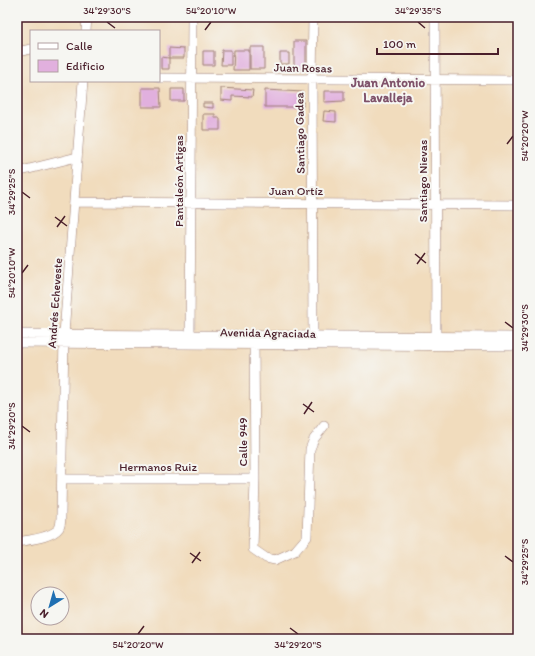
<svg xmlns="http://www.w3.org/2000/svg" width="535" height="656" viewBox="0 0 535 656" font-family="Itim,sans-serif">
<style>
.building{fill:#e1b0de}
.lines{fill:none;stroke-linecap:round;stroke-linejoin:round}
.minor-casing{stroke:#9e7e74;stroke-width:10}
.minor{stroke:#fff;stroke-width:9}
.ticks{fill:none;stroke:#4a1f2b;stroke-width:1.5}
.labels{text-anchor:middle;stroke-width:4;stroke-linejoin:round;paint-order:stroke}
.street-label{font-size:12px;fill:#4a1f2b;stroke:#f6f6f2}
.neighbourhood-label{font-size:13px;font-weight:bold;fill:#7f526a;stroke:#f6f6f2}
.neatline{fill:none;stroke:#4a1f2b;stroke-width:1.5}
.ticks-label{font-size:10px;text-anchor:middle;fill:#4a1f2b}
</style>
<rect width="100%" height="100%" fill="#f6f6f2"/>
<filter id="ink" filterUnits="userSpaceOnUse"><feTurbulence type="fractalNoise" baseFrequency=".025" numOctaves="2"/><feDisplacementMap in="SourceGraphic" scale="8" xChannelSelector="R" yChannelSelector="G"/><feConvolveMatrix kernelMatrix="1 2 1 2 8 2 1 2 1" color-interpolation-filters="sRGB"/></filter>
<filter id="wash" filterUnits="userSpaceOnUse"><feTurbulence type="fractalNoise" baseFrequency=".012" numOctaves="4" result="noise"/><feDisplacementMap in="SourceGraphic" scale="16" xChannelSelector="R" yChannelSelector="G"/><feGaussianBlur stdDeviation="0.9" result="paint"/><feColorMatrix in="noise" values="0 0 0 0 0 0 0 0 0 0 0 0 0 0 0 0 0 1.4 0 .05"/><feComposite in="paint" operator="in"/></filter>
<g filter="url(#wash)">
<rect width="100%" height="100%" fill="#f1dcbd"/>
<g id="blocks">
<!-- building -->
<path class="building" d="M294,41H306V70H294Z
M250,47H264V69H250Z
M169,48L184,49V58H169Z
M222,50H231V65H221Z
M234,50H249V70H233Z
M203,51H214V65H203Z
M280,53H289V64H280Z
M161,57L169,58V69H161Z
M142,88H160L161,107H142Z
M221,88L253,90L252,97L232,96V101L221,100Z
M171,89H184V101H171Z
M265,90L303,92V107H265Z
M324,91H344V101L324,102Z
M203,103H213V108L203,107Z
M324,111L336,112V122L323,121Z
M203,114H215V118H220V130H203Z"/>
</g>
</g>
<g filter="url(#ink)">
<use href="#blocks" fill-opacity="0" stroke="#9e7e74" stroke-width="1"/>
<g class="lines">
<!-- minor casing -->
<g class="minor-casing">
<path id="minor" d="M313,17L312,80L313,342
M435,17L436,342
M86,31L87,17
M17,52L31,49
M159,78L518,80
M17,172L77,157
M74,202L518,205
M17,334L518,337
M254,338L255,479L253,549L266,558L275,560L295,551L307,537L310,449L314,439L324,426
M190,341L192,17
M17,343L518,346
M62,479H255
M17,542C28,540 52,538 59,528C61,525 61,519 61,515L64,334L83,81"/>
</g>
<!-- minor -->
<use href="#minor" class="minor"/>
</g>
</g>
<!-- ticks -->
<path class="ticks" d="M107,22L115,28M418,22L425,28M205,30L211,22M507,144L513,136M22,192L30,198M55,217L67,226M57,227L65,216M415,254L426,263M417,264L425,253M22,273L28,265M505,322L513,328M303,404L314,412M304,414L312,402M22,426L30,432M190,553L201,561M505,556L513,562M192,563L200,552M290,628L298,634M138,634L144,626"/>
<g class="labels">
<!-- street labels -->
<g class="street-label">
<text transform="translate(303 68) rotate(1)" y="4">Juan Rosas</text>
<text transform="translate(300 133) rotate(-91)" y="4">Santiago Gadea</text>
<text transform="translate(179 181) rotate(-90)" y="4">Pantaleón Artigas</text>
<text transform="translate(423 181) rotate(-90)" y="4">Santiago Nievas</text>
<text x="296" y="195">Juan Ortíz</text>
<text transform="translate(55 303) rotate(-86)" y="4">Andrés Echeveste</text>
<text transform="translate(268 333) rotate(1)" y="4">Avenida Agraciada</text>
<text transform="translate(243 442) rotate(-90)" y="4">Calle 949</text>
<text x="158" y="471">Hermanos Ruiz</text>
</g>
<!-- neighbourhood labels -->
<g class="neighbourhood-label">
<text x="388" y="87">Juan Antonio<tspan x="388" dy="15">Lavalleja</tspan></text>
</g>
</g>
<!-- margin -->
<rect width="535" height="656" fill="none" stroke="#f6f6f2" stroke-width="44"/>
<!-- legend -->
<rect x="30" y="30" width="130" height="52" fill="#f6f6f2" stroke="#b1a0a2"/>
<rect x="38" y="43" width="20" height="6" fill="#ffffff" stroke="#b1a0a2"/>
<text x="66" y="50" font-size="12" fill="#4a1f2b">Calle</text>
<rect x="38" y="60" width="20" height="12" fill="#e1b0de" stroke="#b1a0a2"/>
<text x="66" y="70" font-size="12" fill="#4a1f2b">Edificio</text>
<!-- north arrow -->
<g transform="translate(50 606) rotate(217)"><circle r="19" fill="#f6f6f2" stroke="#b1a0a2"/>
<path d="M0-3L7 15L0 10L-7 15Z" fill="#1f6fb2"/>
<text y="-6" font-size="11" font-weight="bold" text-anchor="middle" fill="#4a1f2b">N</text>
</g>
<!-- scale -->
<path d="M377 48v6h121v-6" fill="none" stroke="#4a1f2b" stroke-width="2"/>
<text x="383" y="48" font-size="12" fill="#4a1f2b" stroke="#f6f6f2" stroke-width="3" paint-order="stroke">100 m</text>
<rect x="22" y="22" width="491" height="612" class="neatline"/>
<g class="ticks-label">
<text x="107" y="14">34°29'30"S</text>
<text x="211" y="14">54°20'10"W</text>
<text x="418" y="14">34°29'35"S</text>
<text transform="translate(524 136) rotate(-90)" y="4">54°20'20"W</text>
<text transform="translate(11 192) rotate(-90)" y="4">34°29'25"S</text>
<text transform="translate(11 273) rotate(-90)" y="4">54°20'10"W</text>
<text transform="translate(524 328) rotate(-90)" y="4">34°29'30"S</text>
<text transform="translate(11 426) rotate(-90)" y="4">34°29'20"S</text>
<text transform="translate(524 562) rotate(-90)" y="4">34°29'25"S</text>
<text x="138" y="648">54°20'20"W</text>
<text x="298" y="648">34°29'20"S</text>
</g>
</svg>
